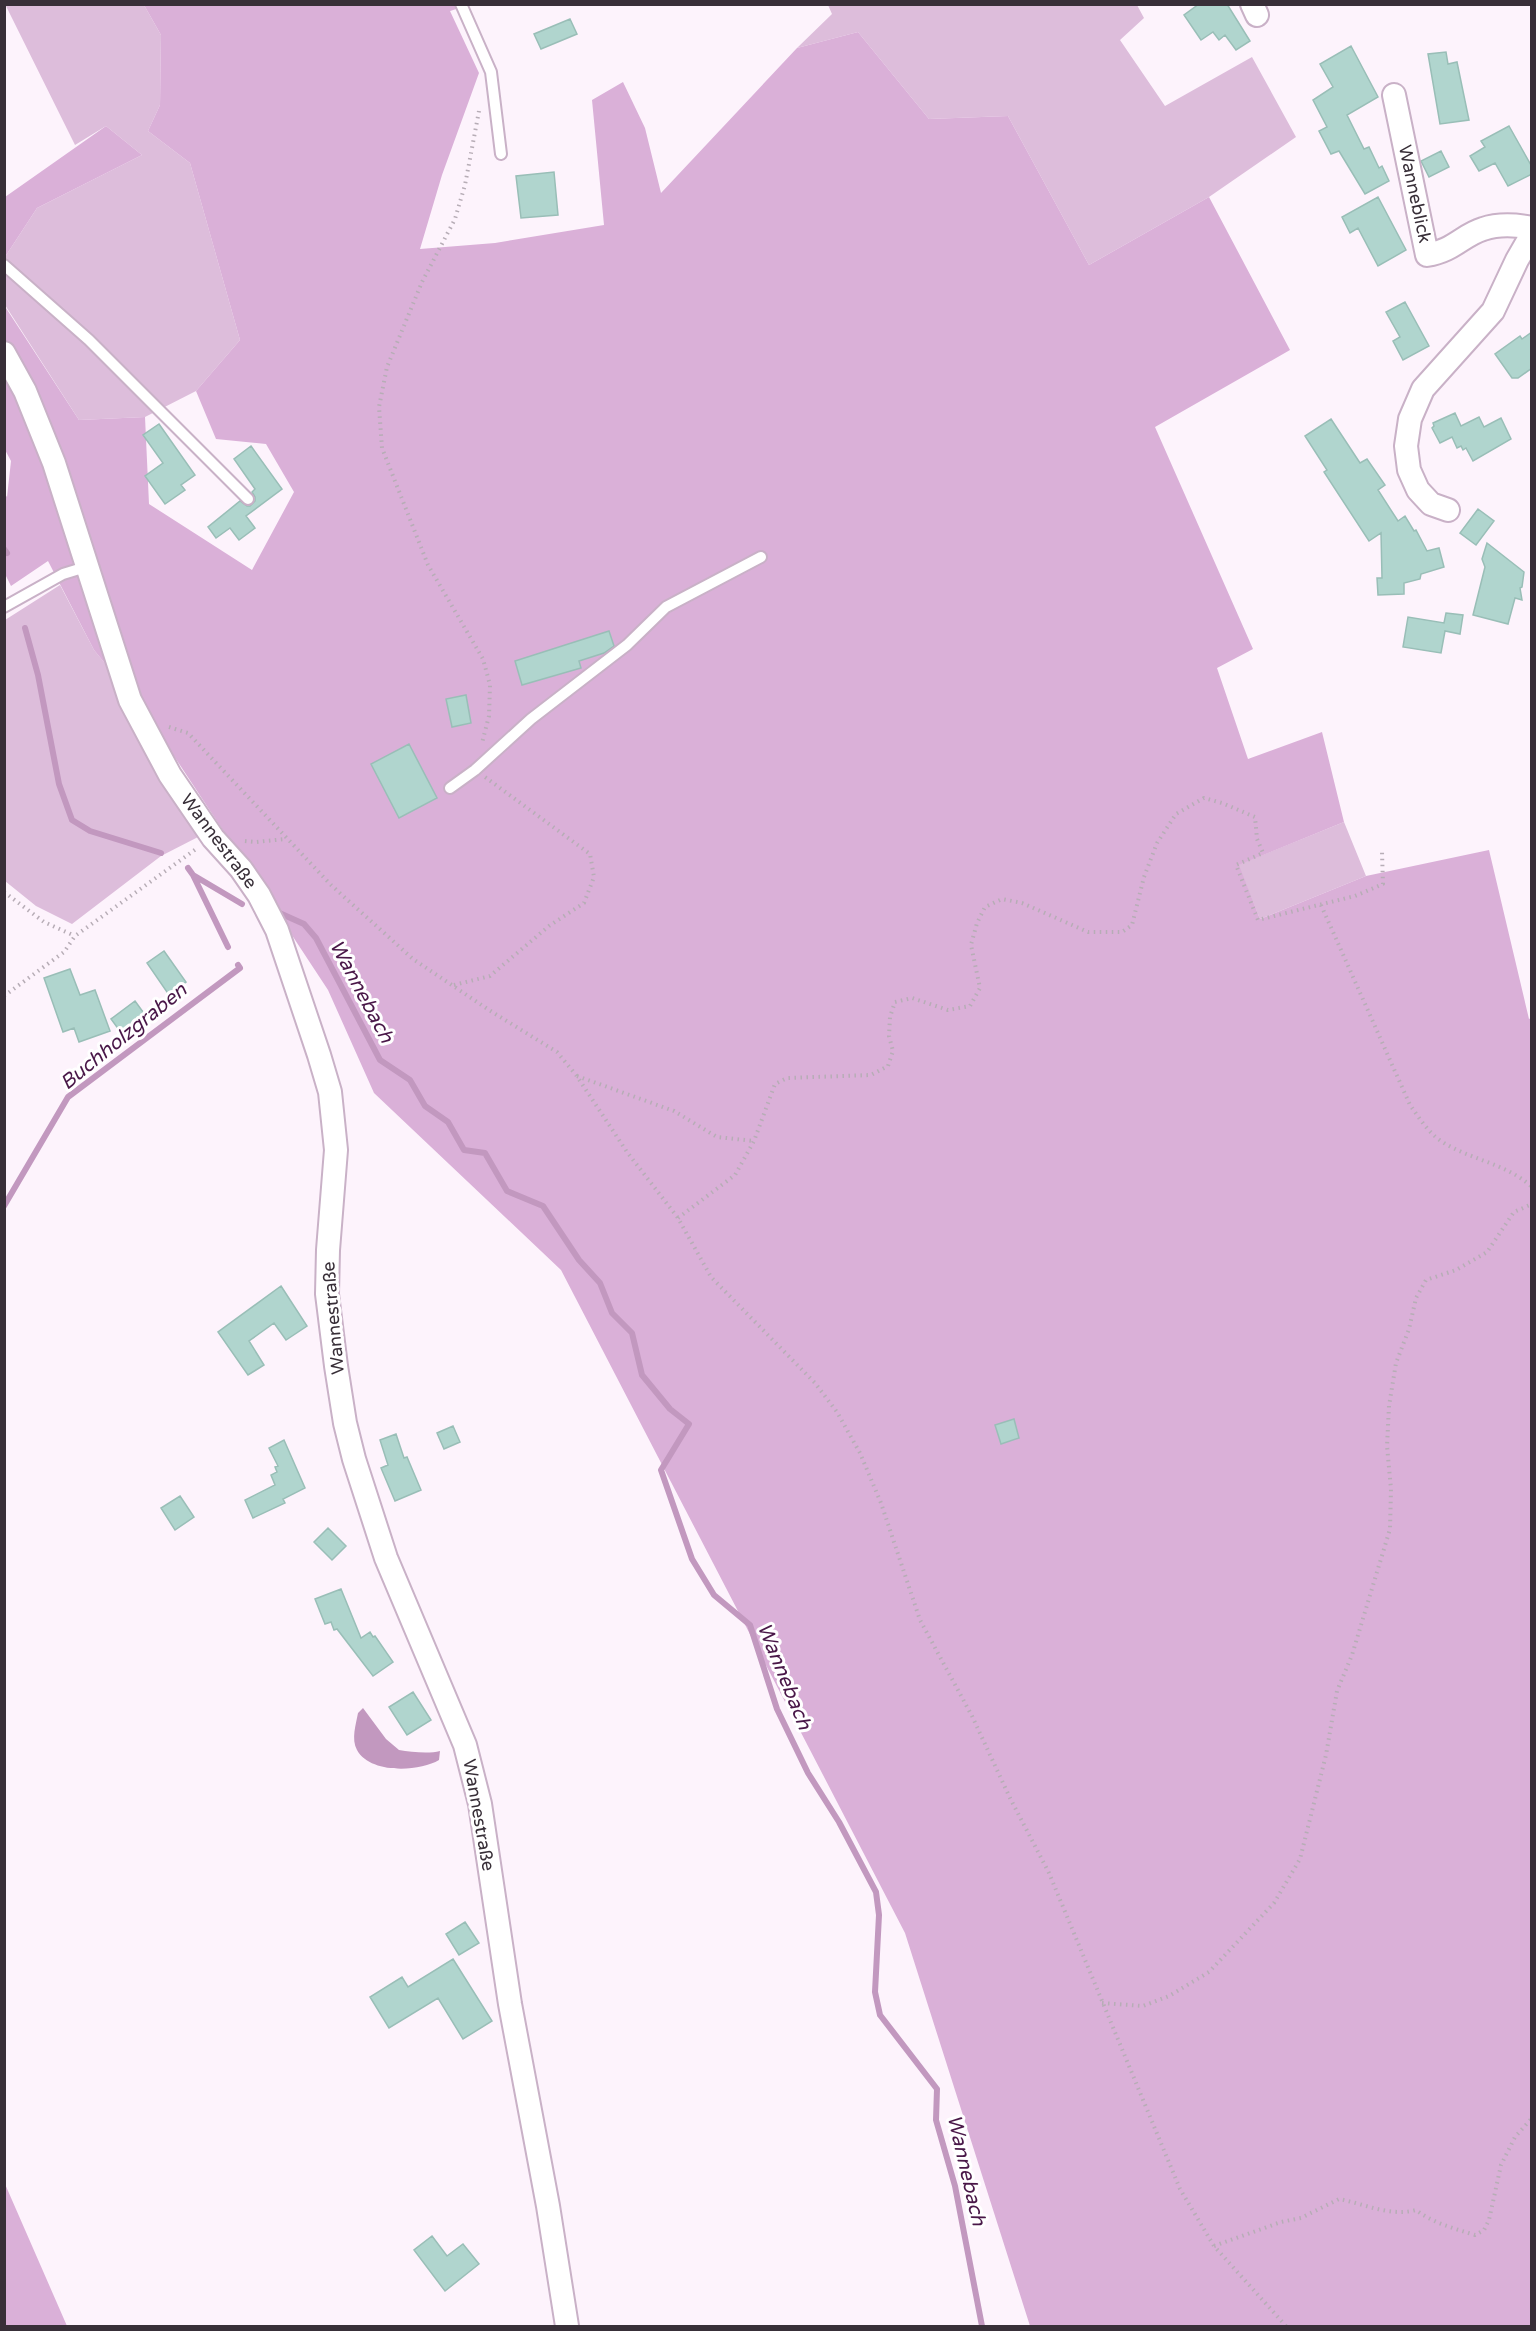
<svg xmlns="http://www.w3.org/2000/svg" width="1536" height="2331" viewBox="0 0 1536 2331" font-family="'Varela Round',sans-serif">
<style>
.green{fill:#ddbddb}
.forest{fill:#dab0d8}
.water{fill:#c298bf}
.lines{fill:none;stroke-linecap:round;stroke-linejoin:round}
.stream{stroke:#c298bf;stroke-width:6}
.building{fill:#b0d5ce;stroke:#99beb7;stroke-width:1.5}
.service-casing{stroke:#c9b1c7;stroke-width:14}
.minor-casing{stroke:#c9b1c7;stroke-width:26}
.path{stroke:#b7adb6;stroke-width:4;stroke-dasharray:1.5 4.5;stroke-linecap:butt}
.service{stroke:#fff;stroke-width:10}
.minor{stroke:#fff;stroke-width:22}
.labels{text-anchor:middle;stroke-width:6;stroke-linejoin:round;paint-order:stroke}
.street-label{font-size:18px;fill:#382f38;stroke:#fff}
.water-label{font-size:20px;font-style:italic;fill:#491748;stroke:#fff}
</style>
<rect width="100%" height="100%" fill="#fdf3fc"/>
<!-- green -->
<path class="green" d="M5,4L144,5L161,35L160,105L148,131L190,163L240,340L196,391L145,417L79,420L5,305V257L37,208L142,155L106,126L75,145Z
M828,5H1137L1144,18L1120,40L1165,106L1252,57L1296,137L1209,197L1089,265L1008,116L929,119L858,32L797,48L832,14Z
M60,585L94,650L117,678L200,836L161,856L72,924L36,906L5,881V620Z
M1344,822L1366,876L1260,919L1238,865Z"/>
<!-- forest -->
<path class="forest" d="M144,5H469L450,11L479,73L442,175L420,249L495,243L604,225L592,100L623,82L645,128L661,193L797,48L858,32L929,119L1008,116L1089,265L1209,197L1290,350L1155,427L1253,649L1217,668L1248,759L1322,732L1344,822L1239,865L1260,919L1366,876L1489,850L1529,1019L1531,1018V2326H1030L905,1933L561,1270L374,1093L328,990L147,715L94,650L48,561L11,586L5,574V494L7,497L11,461L4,448V305L79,420L145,417L149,504L252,570L294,492L266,444L216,439L196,391L240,340L190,163L148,131L160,105L161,35Z
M106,126L142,155L37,208L5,257V197Z
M4,2184H5L67,2326H5Z"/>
<!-- water -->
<path class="water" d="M363,1708L386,1739L399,1750C411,1752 429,1754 440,1751L439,1760C419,1772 370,1774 357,1750C351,1739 356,1724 358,1713Z"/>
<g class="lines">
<!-- stream -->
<path class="stream" d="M4,549L7,553
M25,628L38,675L59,784L72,820L90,831L161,853
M188,868L193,875L242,904
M193,875L228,947
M275,911L304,924L316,938L380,1060L410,1080L425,1106L448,1122L464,1150L485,1153L507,1191L543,1206L579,1260L600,1283L612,1313L632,1333L642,1375L670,1409L689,1424L661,1470L692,1559L714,1595L750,1625L777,1709L808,1773L839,1822L876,1892L879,1915L875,1992L880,2015L937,2089L936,2120L955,2186L982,2326
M4,1206L68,1097L240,968L238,965"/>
</g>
<!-- building -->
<path class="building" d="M1199,4H1227L1250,41L1236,50L1225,35L1219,40L1213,32L1201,40L1184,15Z
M570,19L577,34L541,49L534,34Z
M1351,46L1378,97L1347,115L1364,149L1369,147L1379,168L1382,166L1389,181L1365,194L1339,151L1331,154L1319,131L1327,127L1313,100L1333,87L1320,64Z
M1446,52L1448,64L1457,62L1469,120L1440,124L1428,54Z
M1509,126L1532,167V174L1508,186L1495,163L1479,171L1470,156L1485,147L1481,141Z
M1441,151L1449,167L1429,177L1421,161Z
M554,172L558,215L521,218L516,176Z
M1378,197L1406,250L1378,266L1358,228L1350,233L1342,217Z
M1405,302L1429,346L1403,360L1393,341L1400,337L1386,312Z
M1532,332V368L1518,378H1512L1495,354L1520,336L1522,339Z
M1455,413L1461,426L1479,417L1484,427L1501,418L1511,439L1473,461L1466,448L1463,450L1461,446L1457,448L1452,437L1440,443L1432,428L1434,426L1433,423Z
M1331,419L1360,463L1367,459L1385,485L1378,490L1398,521L1405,516L1414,531L1416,530L1427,551L1439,548L1444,567L1421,574L1420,579L1404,583V594L1378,595L1377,578H1382L1381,533L1369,541L1324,472L1327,470L1305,436Z
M159,424L195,475L181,485L185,490L165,504L145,476L163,463L143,435Z
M251,446L282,489L246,516L255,528L239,540L230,528L216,538L208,527L240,501L247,506H250L255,501V497L252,492L255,489L234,459Z
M1478,509L1494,521L1476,545L1460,533Z
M1487,543L1524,572L1522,587L1520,588L1522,600L1515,598L1508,624L1473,615L1485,567L1482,559Z
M1446,613L1463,615L1460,634L1445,631L1441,653L1403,647L1408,617L1444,623Z
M609,631L614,646L604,653L579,661L581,668L522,685L515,661Z
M466,695L471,723L452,727L446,699Z
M409,744L437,798L399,818L371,764Z
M164,951L186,982L169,995L147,963Z
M70,969L80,995L95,990L110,1031L79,1042L74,1028L63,1032L44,978Z
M135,1001L146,1016L122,1034L111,1019Z
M281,1286L307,1326L286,1340L274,1323L249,1341L264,1365L248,1375L218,1332Z
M1014,1419L1019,1438L1001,1444L995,1425Z
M453,1426L460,1442L444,1449L437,1433Z
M396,1434L404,1458L407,1457L421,1490L395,1501L381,1468L388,1465L380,1440Z
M284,1440L305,1488L283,1499L285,1503L253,1518L245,1500L275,1485L271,1475L277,1472L275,1467L278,1466L269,1448Z
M180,1496L194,1517L175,1530L161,1508Z
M328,1528L346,1546L332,1560L314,1542Z
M341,1589L361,1638L370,1632L373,1637L375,1636L393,1662L373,1676L337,1629L334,1630L331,1622L325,1624L315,1599Z
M413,1692L431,1720L407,1735L389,1707Z
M465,1922L479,1943L459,1955L446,1934Z
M453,1959L492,2021L463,2039L438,1998L389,2028L370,1997L402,1977L408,1987Z
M432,2236L447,2256L463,2244L479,2264L445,2291L414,2250Z"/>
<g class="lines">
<!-- service casing -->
<g class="service-casing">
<path id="service" d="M461,4L491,72L501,154
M4,265L89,340L248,499
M4,607L63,574L89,566
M450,788L475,770L531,719L627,645L666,607L761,557"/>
</g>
<!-- minor casing -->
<g class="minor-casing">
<path id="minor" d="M1252,4L1257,15
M1394,95L1427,255C1453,251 1463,235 1483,229C1498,224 1517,225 1532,228
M4,353L25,391L54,463L130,700L170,775L213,838L241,869L259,895L277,930L319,1055L330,1092L336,1150L328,1250L327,1294L336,1366L345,1423L354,1459L386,1558L465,1745L480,1804L510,2004L548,2206L567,2326
M1448,510L1431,504L1418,490L1409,470L1406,446L1410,419L1423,389L1493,311L1517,260L1532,234"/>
</g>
<!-- path -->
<path class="path" d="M479,111L465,185L455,219L422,282L387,367L379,407L382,448L428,565L483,659L490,685L489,716L482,743
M169,727L188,733L331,885L413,959L489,1010L557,1052L576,1075L627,1152L678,1218L711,1277L815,1383L837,1412L860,1453L881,1503L920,1620L972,1716L1010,1798L1049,1873L1180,2189L1214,2246L1286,2326
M245,841L256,842L285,839
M4,892L44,922L75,936
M1321,905L1410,1105C1420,1119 1429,1134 1444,1143C1472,1160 1507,1164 1532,1187
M454,985L490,976L549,926L584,903L594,877L590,854L485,777
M4,996L64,952L75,936L196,849
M577,1076L674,1111L717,1137L754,1141
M678,1218L735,1175L754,1141L775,1084L787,1078L871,1075L888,1066L893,1051L889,1036L890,1017L895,1002L912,998L948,1010L970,1006L980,988L971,945L977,923L985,907L1002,899L1022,903L1088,932H1122L1132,925L1144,877L1157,843L1176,814L1204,798L1222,803L1255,817L1257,839L1263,853L1236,865L1258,920L1355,896L1383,884L1382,852
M1102,2003L1143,2006L1169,1996L1209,1972L1274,1903L1300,1859L1326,1755L1337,1691L1352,1655L1390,1529L1391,1489L1387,1446L1389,1406L1396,1363L1409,1329L1416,1298L1426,1280L1456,1270L1487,1252L1514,1212L1532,1204
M1214,2246L1281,2222L1301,2218L1339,2199C1365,2204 1390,2217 1416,2210C1435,2224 1453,2228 1475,2235L1484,2230L1489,2220L1501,2165L1515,2137L1532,2118"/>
<!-- service -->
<use href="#service" class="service"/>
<!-- minor -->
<use href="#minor" class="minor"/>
</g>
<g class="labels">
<!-- street labels -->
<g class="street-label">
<text transform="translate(1415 194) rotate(78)" y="6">Wanneblick</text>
<text transform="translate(219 841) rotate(53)" y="6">Wannestraße</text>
<text transform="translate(333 1318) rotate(-95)" y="6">Wannestraße</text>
<text transform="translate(479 1815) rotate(80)" y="6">Wannestraße</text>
</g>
<!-- water labels -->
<g class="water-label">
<text transform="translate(362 991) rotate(62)" y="7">Wannebach</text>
<text transform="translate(123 1036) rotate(-39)" y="7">Buchholzgraben</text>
<text transform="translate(785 1676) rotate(68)" y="7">Wannebach</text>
<text transform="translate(967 2170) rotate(77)" y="7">Wannebach</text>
</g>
</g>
<!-- border -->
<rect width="1536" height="2331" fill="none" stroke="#382f38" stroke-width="12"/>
</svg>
